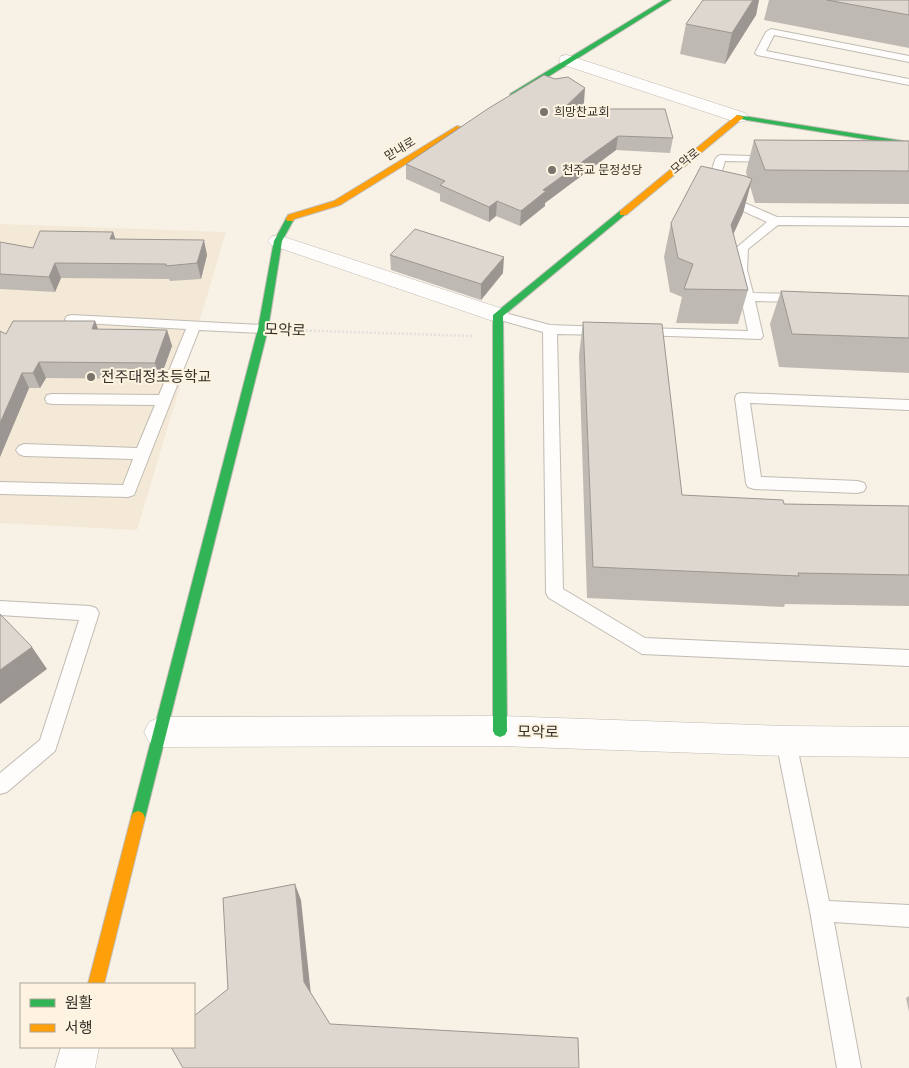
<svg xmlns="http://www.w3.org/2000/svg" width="909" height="1068" viewBox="0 0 909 1068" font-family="'Noto Serif','Noto Sans KR',serif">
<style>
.built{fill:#f4e9d6}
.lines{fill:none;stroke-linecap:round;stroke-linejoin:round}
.lane-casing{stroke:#c0bbb3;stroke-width:2}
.street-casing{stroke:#c0bbb3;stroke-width:1}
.fast-casing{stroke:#c0bbb3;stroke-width:2}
.slow-casing{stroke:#c0bbb3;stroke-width:2}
.path{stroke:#e3e1de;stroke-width:2.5;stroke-dasharray:2 2;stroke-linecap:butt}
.lane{fill:#fefdfb;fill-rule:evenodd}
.street{fill:#fefdfb;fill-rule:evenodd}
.fast{fill:#30b455;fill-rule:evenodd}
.slow{fill:#ff9f0a;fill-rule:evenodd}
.wall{fill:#beb9b2}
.shaded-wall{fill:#9b9691}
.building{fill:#ddd7cf;stroke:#9b9691}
.poi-dot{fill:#78746b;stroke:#fdf3e0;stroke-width:2}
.labels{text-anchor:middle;stroke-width:4;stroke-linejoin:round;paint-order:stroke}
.far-poi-label{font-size:12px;fill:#343029;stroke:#fdf3e0;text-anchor:start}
.far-street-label{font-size:12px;fill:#343029;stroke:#fdf3e0}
.street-label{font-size:15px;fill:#343029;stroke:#fdf3e0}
.poi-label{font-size:15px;fill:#343029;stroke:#fdf3e0;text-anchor:start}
</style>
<rect width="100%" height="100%" fill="#f7f1e6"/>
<!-- built -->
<path class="built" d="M0,224L226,232L137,530L0,523Z"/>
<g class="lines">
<!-- lane casing -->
<g class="lane-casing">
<path id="lane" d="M771,29L909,56V62L774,35L766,51L909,79V85L757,55L755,53L766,32Z
M721,155L775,157L777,159L771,162L725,161L722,171L723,182L727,189L745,203L777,217L909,218V226L778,225L748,249L747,270L753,293L799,294L806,298L799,302L755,301L763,336L761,339L638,335L636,332L638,329L643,328L748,331L735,270L736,248L767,222C746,212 702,197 713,166C715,161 715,156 721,155Z
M498,311L550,325L604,327L609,328L611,331L609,334L604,335L557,334L563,589L645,638L909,650V666L642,654L549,598L546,593L543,332L493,318L491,315L493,312Z
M72,315L263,325L268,326L270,329L268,332L263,333L199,330L134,495L128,497L0,494V482L123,485L133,459L24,456L19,454L16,450L19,446L24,444L137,448L155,405L52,404L47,403L45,399L47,395L52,394L159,395L186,329L67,322L65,319L67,316Z
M742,393L909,400V410L750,403L761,477L858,481L864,483L866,487L864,491L858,493L754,489L748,487L746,483L735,398L737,394Z
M0,601L90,606L96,608L99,613L55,751L7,792L0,794V773L40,740L79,620L0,615Z
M786,732L793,735L796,741L829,901L909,905V927L834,922L861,1068H837L810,911L776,741L779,735Z"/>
</g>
<!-- street casing -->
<g class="street-casing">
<path id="street" d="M567,55L745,113L748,117L745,121L739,122L733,121L561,64L559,60L561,56Z
M278,235L506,310L509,315L506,320L498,322L490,320L271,245L268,241L271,237Z
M500,716L786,726L909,727V757L786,756L500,746L160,747L149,742L144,732L149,722L160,717Z
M61,1047H99L95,1068H55Z"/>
</g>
<!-- fast casing -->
<g class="fast-casing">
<path id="fast" d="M664,0H671L517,96L510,94Z
M737,115L909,142V146L740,119L736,117Z
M620,211H623L627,213L503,316L507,731L505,735L500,737L495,735L493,731V315Z
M287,217H293L294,219L282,241L268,329L145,818L143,823L138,825L133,823L131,818L258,329L274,241Z"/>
</g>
<!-- slow casing -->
<g class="slow-casing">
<path id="slow" d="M737,115L744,117L626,215H620V211Z
M457,126L464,128L340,205L294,219L293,221H287L286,219L288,215L334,201Z
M138,811L143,813L145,818L104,984H88L131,818L133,813Z"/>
</g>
<!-- path -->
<path class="path" d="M290,330L472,336"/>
<!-- lane -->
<use href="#lane" class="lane"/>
<!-- street -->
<use href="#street" class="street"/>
<!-- fast -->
<use href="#fast" class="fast"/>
<!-- slow -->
<use href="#slow" class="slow"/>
</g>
<!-- wall -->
<path class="wall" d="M703,0H759L756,15L725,64L680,54L686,24Z
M769,0H909V48L764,20Z
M584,103L577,109L673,138L670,153L616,150L545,203V206L520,226L496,216L489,222L440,201V194L406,179V164Z
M754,140L909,141V204L755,203L750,186L743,213L733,234L748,290L738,324L676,323L682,297L670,292L664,257L671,223L747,177L746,172Z
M113,232L115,239L207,255L201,279L170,281L169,279L61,278L55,292L0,289V242L33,248Z
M390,255L503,273L481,300L391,270Z
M781,291L909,296V373L779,367L770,324Z
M95,321L98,329L167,330L172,346L160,379L46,378L40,388H29L0,457V331L6,334Z
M583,322L682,495L784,504L909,506V606L785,604L784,607L587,598L579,355Z
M909,996V1012L906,998Z"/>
<!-- shaded-wall -->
<path class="shaded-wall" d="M753,0H759L756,15L725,64L732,33Z
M585,88L584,103L561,124L563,109Z
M618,136L616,150L545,203V206L520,226L521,211L543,190Z
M752,179L743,213L722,259L731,225Z
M497,201L496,216L489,222V207Z
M113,232L118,247L110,239Z
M204,240L207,255L201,279L197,263Z
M504,257L503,273L481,300V284Z
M55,263L61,278L55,292L49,277Z
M95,321L101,337L92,329Z
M167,330L172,346L160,379L155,363Z
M39,362L46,378L40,388L33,373Z
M22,373L29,388L0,457V423Z
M32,647L47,669L0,704V670Z
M295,884L301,900L311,995L304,982Z"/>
<!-- building -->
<path class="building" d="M703,0H753L732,33L686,24Z
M827,0H909V15Z
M544,75L555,79L568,77L585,88L563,109H665L673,138L618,136L543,190L546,191L521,211L497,201L489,207L440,185L445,181L406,164L489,108Z
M754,140L909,141V171L765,170Z
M701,166L745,176L752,179L731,225L748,290L684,289L693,264L678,258L671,223Z
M415,229L504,257L481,284L390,255Z
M40,231L113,232L110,239L204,240L197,263L166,266V264L55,263L49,277L0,274V242L33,248Z
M781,291L909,296V338L792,334Z
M13,321H95L92,329L167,330L155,363L39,362L33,373H22L0,423V331L6,334Z
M583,322L662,324L682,495L783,500L784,504L909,506V575L798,573L799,576L593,567Z
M0,614L32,647L0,670Z
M295,884L304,982L330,1024L578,1038L579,1068H183L171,1047H194V1016L228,989L223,898Z"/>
<!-- markers -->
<g class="poi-dot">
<circle cx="544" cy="112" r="5"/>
<circle cx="552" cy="170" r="5"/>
<circle cx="91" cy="377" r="5"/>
</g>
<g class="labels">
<!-- far-poi labels -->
<g class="far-poi-label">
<text x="554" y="116">희망찬교회</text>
<text x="562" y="174">천주교 문정성당</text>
</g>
<!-- far-street labels -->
<g class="far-street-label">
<text transform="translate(400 149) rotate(-31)" y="4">맏내로</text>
<text transform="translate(685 161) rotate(-39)" y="4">모악로</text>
</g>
<!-- street labels -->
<g class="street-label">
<text transform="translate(285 330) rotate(2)" y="5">모악로</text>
<text transform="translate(538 732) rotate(1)" y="5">모악로</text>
</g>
<!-- poi labels -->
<g class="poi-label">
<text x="101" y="382">전주대정초등학교</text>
</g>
</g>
<!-- legend -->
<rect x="20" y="983" width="175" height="65" fill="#fdf3e0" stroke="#ada597"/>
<rect x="30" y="999" width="25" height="8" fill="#30b455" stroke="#ada597"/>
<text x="65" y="1008" font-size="15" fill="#343029">원활</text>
<rect x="30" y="1024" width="25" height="8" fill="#ff9f0a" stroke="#ada597"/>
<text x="65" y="1033" font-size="15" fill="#343029">서행</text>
</svg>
